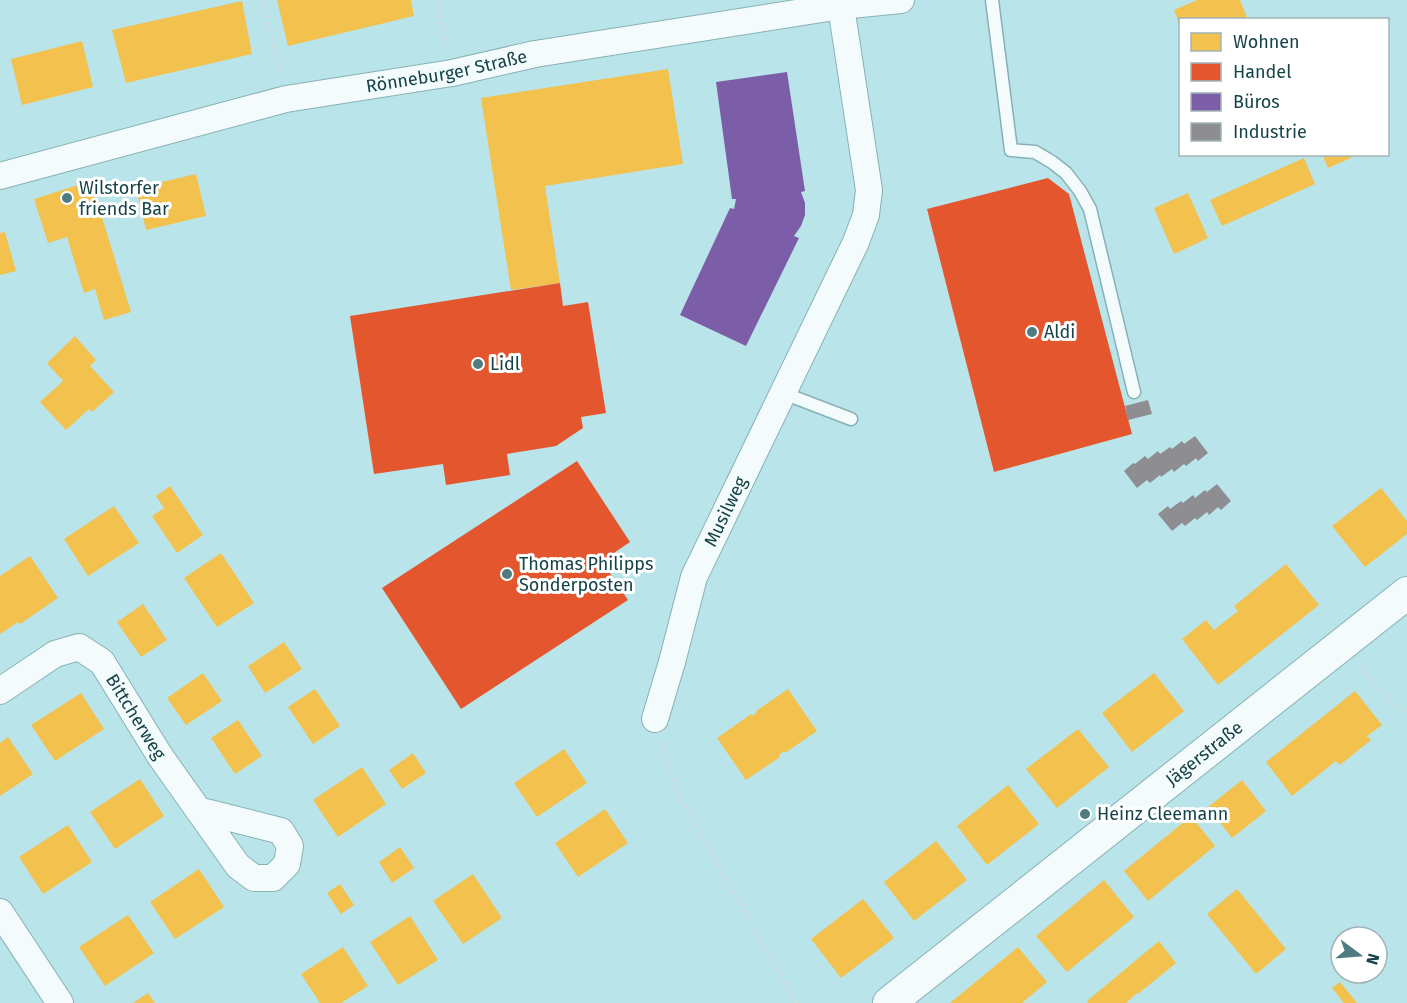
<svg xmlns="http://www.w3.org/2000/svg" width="1407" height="1003" viewBox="0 0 1407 1003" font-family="'Fira Sans',sans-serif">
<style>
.homes{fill:#f2c14e}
.shops{fill:#e4572e}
.offices{fill:#7b5ea7}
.industry{fill:#8d8d92}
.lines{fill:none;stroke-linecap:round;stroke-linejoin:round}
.service-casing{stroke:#87b1b5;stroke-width:15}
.minor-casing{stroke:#87b1b5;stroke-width:28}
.tertiary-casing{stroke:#87b1b5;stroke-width:34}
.path{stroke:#cfdfe1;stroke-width:4;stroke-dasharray:3 4.5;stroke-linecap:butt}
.service{stroke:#f4fbfc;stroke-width:12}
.minor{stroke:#f4fbfc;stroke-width:26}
.tertiary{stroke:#f4fbfc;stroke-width:32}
.poi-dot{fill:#4e7c81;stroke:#fff;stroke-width:2}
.labels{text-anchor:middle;stroke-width:6;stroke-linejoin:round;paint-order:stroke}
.street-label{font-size:18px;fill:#154348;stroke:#fff}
.poi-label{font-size:18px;fill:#154348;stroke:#fff;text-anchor:start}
</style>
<rect width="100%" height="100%" fill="#b9e5ea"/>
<!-- homes -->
<path class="homes" d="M277,0H411L414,16L288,46Z
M1197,0H1240L1248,20H1180V26L1174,10Z
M242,1L252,54L126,83L112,30Z
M82,41L93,87L22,105L11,59Z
M668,69L683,164L545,186L560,283L511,290L481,98Z
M1322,154H1350L1351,158L1328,168Z
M1304,158L1315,184L1222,226L1210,200Z
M196,174L206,216L146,230L136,188Z
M91,181L131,312L104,320L95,289L84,293L67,237L48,243L34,199Z
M1188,193L1208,238L1174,254L1154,208Z
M5,232L16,271L0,275V233Z
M75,336L96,360L90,366L114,392L92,412L89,409L66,430L40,402L63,381L47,363Z
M170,486L203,535L177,553L152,516L164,508L156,496Z
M1381,488L1407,521V534L1365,567L1332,526Z
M114,506L139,543L88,576L64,539Z
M221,553L254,603L217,627L184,578Z
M30,556L58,598L20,624L18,622L0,634V576Z
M1286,564L1319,605L1218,685L1182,639L1206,620L1214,630L1238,611L1234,606Z
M143,604L167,640L141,657L117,622Z
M284,642L302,669L265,693L248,666Z
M203,673L222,701L186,725L167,698Z
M1154,673L1184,711L1132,752L1102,713Z
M315,689L340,726L313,744L288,707Z
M788,689L817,731L785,753L784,751L779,755L780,757L746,780L717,738L751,714L752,716L757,712L756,711Z
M1355,691L1382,725L1367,736L1371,740L1340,765L1336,761L1292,796L1266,762Z
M81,693L104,729L55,761L31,725Z
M238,720L262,756L235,774L211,738Z
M1078,729L1109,767L1057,808L1026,769Z
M8,737L33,774L0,796V743Z
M564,749L587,783L537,817L514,783Z
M413,753L426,773L402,789L389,770Z
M362,767L386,804L338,837L313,800Z
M140,779L164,816L115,849L90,812Z
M1242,780L1266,811L1232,838L1208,807Z
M1008,785L1039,824L987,865L957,826Z
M605,809L628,843L578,877L555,843Z
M1191,816L1215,846L1148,901L1124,871Z
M68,825L92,862L43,894L19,857Z
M936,841L967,880L914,921L884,882Z
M400,847L414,868L392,883L379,862Z
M199,869L224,907L175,939L150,902Z
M473,874L502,918L463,944L433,901Z
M1104,880L1134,917L1067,972L1036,936Z
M340,884L354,905L341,914L327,893Z
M1237,889L1286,949L1256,974L1207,914Z
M863,899L894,938L841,978L811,939Z
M128,915L154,953L105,986L79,947Z
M410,916L438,960L398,985L370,942Z
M1159,941L1176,963L1138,994L1137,993L1126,1003H1088L1087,1001Z
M343,947L368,986L341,1003H320L301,974Z
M1018,947L1047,982L1022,1003H950Z
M1340,982L1357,1003H1344L1332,988Z
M148,993L155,1003H133Z"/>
<!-- shops -->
<path class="shops" d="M1048,178L1069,194L1132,434L994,472L927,209Z
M560,283L563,306L588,302L606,413L581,417L583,428L556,446L507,454L510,475L446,485L443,464L374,474L350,316Z
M577,461L630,542L602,561L628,600L461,709L382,588Z"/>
<!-- offices -->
<path class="offices" d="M787,72L805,191L801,192L805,203V215L801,226L794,236L799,238L746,346L680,315L730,208L734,209L736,199H732L716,82Z"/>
<!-- industry -->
<path class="industry" d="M1148,400L1152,414L1128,420L1125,406Z
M1195,436L1208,453L1198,461L1196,458L1186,466L1184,464L1174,472L1172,469L1161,477L1160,475L1150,483L1147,480L1137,488L1124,471L1133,463L1135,464L1145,456L1148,459L1158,451L1160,454L1170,447L1172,449L1182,441L1184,444Z
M1217,484L1231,501L1221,510L1218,507L1209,515L1207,512L1197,520L1195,518L1185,526L1182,523L1172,531L1158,514L1168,506L1170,509L1181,501L1183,503L1193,495L1195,498L1205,490L1207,492Z"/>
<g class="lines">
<!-- service casing -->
<g class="service-casing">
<path id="service" d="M992,0L1011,150L1035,152L1052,162L1066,173L1080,191L1090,209L1134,392
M783,393L851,419"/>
</g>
<!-- minor casing -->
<g class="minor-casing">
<g id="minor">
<path id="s1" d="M0,176L286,99L452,73L535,54L841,6L901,0"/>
<path id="s2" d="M0,691L55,654L79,647L102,662L160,756L238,866L254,878H273L287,864L290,846L281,831L198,810"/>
<path id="s3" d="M655,719L672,662L694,577L856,242L866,215L869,190L840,0"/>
<path d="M0,912L60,1003"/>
</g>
</g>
<!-- tertiary casing -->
<g class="tertiary-casing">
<g id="tertiary">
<path id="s4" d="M889,1003L1407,593"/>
</g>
</g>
<!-- path -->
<path class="path" d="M263,0L280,72
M437,0L447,48
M1360,666L1379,690L1407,716
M662,742L676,790L796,1003"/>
<!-- service -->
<use href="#service" class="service"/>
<!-- minor -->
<use href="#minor" class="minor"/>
<!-- tertiary -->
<use href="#tertiary" class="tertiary"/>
</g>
<!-- markers -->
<g class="poi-dot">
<circle cx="67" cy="198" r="6"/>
<circle cx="1032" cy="332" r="6"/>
<circle cx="478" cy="364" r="6"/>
<circle cx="507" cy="574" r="6"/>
<circle cx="1085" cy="814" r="6"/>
</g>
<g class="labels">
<!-- street labels -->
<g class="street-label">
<text dy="6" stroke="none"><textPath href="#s1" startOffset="459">Rönneburger Straße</textPath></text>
<text dy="6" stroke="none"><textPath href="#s3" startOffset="220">Musilweg</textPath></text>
<text dy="6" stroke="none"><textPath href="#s2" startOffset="183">Bittcherweg</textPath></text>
<text dy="6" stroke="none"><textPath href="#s4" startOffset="402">Jägerstraße</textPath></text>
</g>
<!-- poi labels -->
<g class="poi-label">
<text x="79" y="194">Wilstorfer<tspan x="79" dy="21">friends Bar</tspan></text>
<text x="1044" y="338">Aldi</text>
<text x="490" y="370">Lidl</text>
<text x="519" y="570">Thomas Philipps<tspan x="519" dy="21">Sonderposten</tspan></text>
<text x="1097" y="820">Heinz Cleemann</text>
</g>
</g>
<!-- legend -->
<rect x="1179" y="18" width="210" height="138" fill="#ffffff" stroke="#a1b4b6" stroke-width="1.5"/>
<rect x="1191" y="33" width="30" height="18" fill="#f2c14e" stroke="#a1b4b6" stroke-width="1.5"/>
<text x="1233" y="48" font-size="18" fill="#154348">Wohnen</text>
<rect x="1191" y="63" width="30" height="18" fill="#e4572e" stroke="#a1b4b6" stroke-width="1.5"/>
<text x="1233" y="78" font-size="18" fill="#154348">Handel</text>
<rect x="1191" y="93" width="30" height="18" fill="#7b5ea7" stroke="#a1b4b6" stroke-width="1.5"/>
<text x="1233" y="108" font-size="18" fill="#154348">Büros</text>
<rect x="1191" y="123" width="30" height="18" fill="#8d8d92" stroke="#a1b4b6" stroke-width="1.5"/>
<text x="1233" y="138" font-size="18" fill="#154348">Industrie</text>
<!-- north arrow -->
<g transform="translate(1359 955) rotate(106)"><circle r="28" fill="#ffffff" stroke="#a1b4b6" stroke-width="1.5"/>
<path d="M0-4.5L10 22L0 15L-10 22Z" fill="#4e7c81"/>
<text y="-9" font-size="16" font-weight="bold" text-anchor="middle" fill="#154348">N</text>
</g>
</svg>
